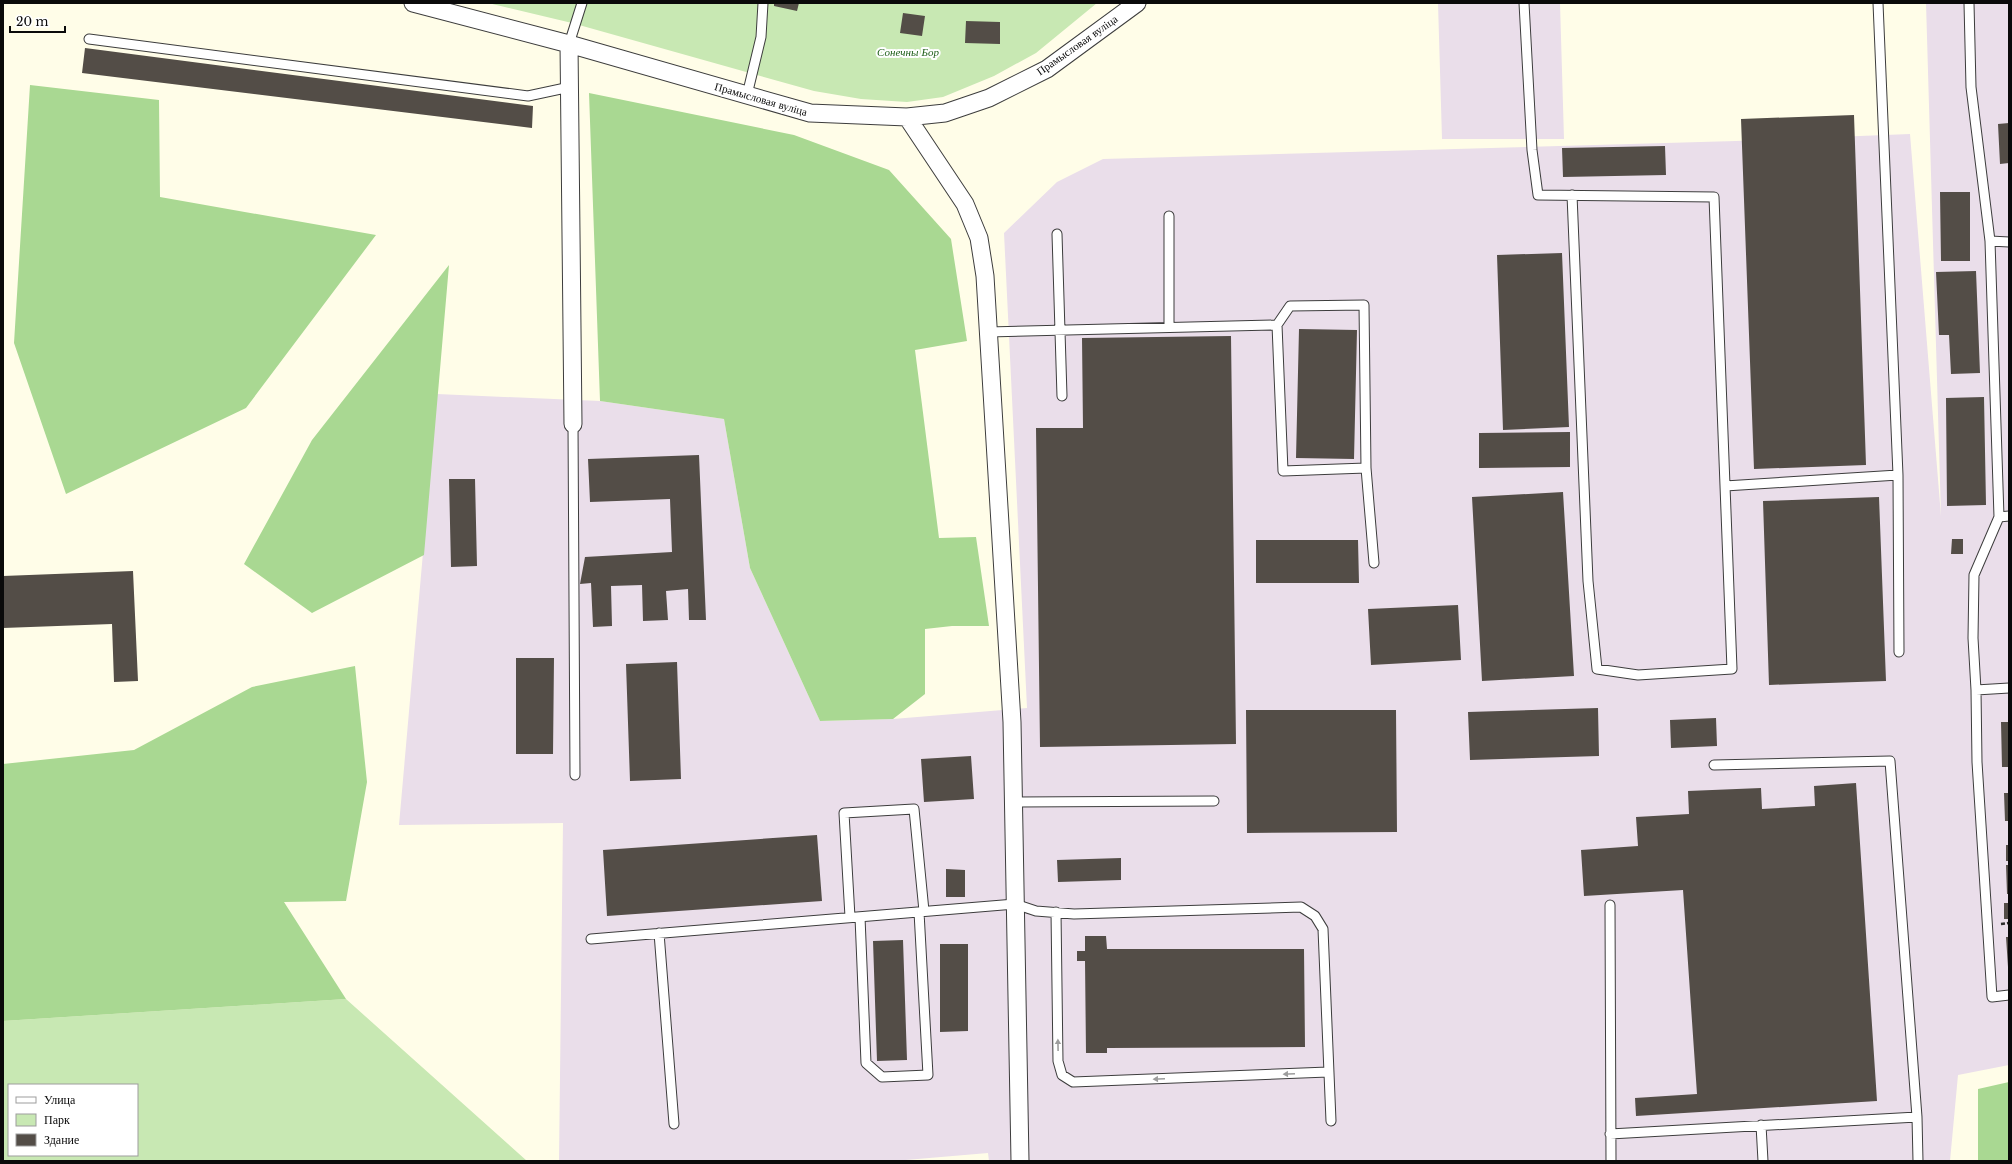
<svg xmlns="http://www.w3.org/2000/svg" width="2012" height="1164" viewBox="0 0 2012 1164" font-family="'Libre Baskerville',serif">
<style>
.industrial{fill:#eadeea}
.green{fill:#c8e8b3;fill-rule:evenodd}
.forest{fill:#a9d892}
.building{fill:#534d47}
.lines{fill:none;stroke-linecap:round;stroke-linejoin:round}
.service-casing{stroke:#3d3d3d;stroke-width:11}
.minor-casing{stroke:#3d3d3d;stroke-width:19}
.path{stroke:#2c2c2c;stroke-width:2.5;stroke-dasharray:4 2;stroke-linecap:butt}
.service{stroke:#fff;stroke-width:9}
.minor{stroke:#fff;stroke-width:17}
.oneway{fill:#9d9d9d}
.labels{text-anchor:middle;stroke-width:4;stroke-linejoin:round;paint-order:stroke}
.street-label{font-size:11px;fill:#0a0a0a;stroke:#fff}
.park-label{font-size:11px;font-style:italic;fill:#22611c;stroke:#fff}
</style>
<rect width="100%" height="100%" fill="#fffde8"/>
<!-- industrial -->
<path class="industrial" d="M1438,3H1560L1564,139H1442Z
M1926,3H2009V1065L1958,1075L1950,1161H989L988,1153L894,1161H559L563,823L399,825L437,394L600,401L724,419L750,568L820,721L893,719L1027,708L1004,233L1057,182L1103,159L1736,141L1910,134L1941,516Z"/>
<!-- green -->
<path class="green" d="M488,3H1097L1036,53L994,76L943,97L907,102L861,99L814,91L572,23Z
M346,999L527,1161H3V1021ZM9,1085H137V1155H9Z"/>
<!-- forest -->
<path class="forest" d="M30,85L159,100L160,197L376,235L246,408L66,494L14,343Z
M589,93L794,135L889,170L951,239L967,341L915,350L939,538L976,537L989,626H952L925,629V694L893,719L820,721L750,568L724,419L600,401Z
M449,265L424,555L312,613L244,564L312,440Z
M355,666L367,782L346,901L284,902L346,999L3,1021V764L134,750L252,687Z
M2009,1082V1161H1978V1089Z"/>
<!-- building -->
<path class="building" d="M774,3H799L797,11L774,6Z
M903,13L925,16L922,36L900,33Z
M966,21L1000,22V44L965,43Z
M85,48L533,106L532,128L82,73Z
M1854,115L1866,465L1754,469L1741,119Z
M2009,123V163L2000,164L1998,124Z
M1665,146L1666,175L1563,177L1562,148Z
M1940,192H1970V261H1941Z
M1562,253L1569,427L1503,430L1497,255Z
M1976,271L1980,373L1951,374L1949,335H1939L1936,272Z
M1299,329L1357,330L1354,459L1296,458Z
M1231,336L1236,744L1040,747L1036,428H1083L1082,338Z
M1984,397L1986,505L1947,506L1946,398Z
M1570,432V467L1479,468V433Z
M699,455L706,620H689L688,589L666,591L668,620L643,621L642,585L611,586L612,626L593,627L591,583L580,584L585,557L672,552L670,499L590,502L588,459Z
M449,479H475L477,566L451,567Z
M1563,492L1574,676L1482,681L1472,497Z
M1879,497L1886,681L1769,685L1763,501Z
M1952,539H1963V554H1951Z
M1256,540H1358L1359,583H1256Z
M133,571L138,681L114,682L112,624L3,628V576Z
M1458,605L1461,660L1371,665L1368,609Z
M516,658H554L553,754H516Z
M677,662L681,779L630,781L626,664Z
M1598,708L1599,756L1470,760L1468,712Z
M1246,710H1396L1397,832L1247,833Z
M1716,718L1717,746L1671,748L1670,720Z
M2001,722H2009V767H2002Z
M971,756L974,799L924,802L921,759Z
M1856,783L1877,1101L1636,1116L1635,1098L1697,1094L1683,890L1584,896L1581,850L1638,846L1636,817L1689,814L1688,791L1761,788L1762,809L1815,806L1814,786Z
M2004,793H2009V821H2005Z
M817,835L822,901L607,916L603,850Z
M2006,845H2009V861H2006Z
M1121,858V880L1058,882L1057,860Z
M2006,865H2009V894H2007Z
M946,869L965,870V897H946Z
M2004,903H2009V919H2004Z
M1085,936H1106L1107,949H1304L1305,1047L1107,1048V1053H1086L1085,961H1077V951H1085Z
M2006,937H2009V967H2008Z
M903,940L907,1060L877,1061L873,941Z
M940,944H968V1031L940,1032Z"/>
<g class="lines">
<!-- service casing -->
<g class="service-casing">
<path id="service" d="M1524,3L1532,150L1538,195L1714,197L1732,669L1638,675L1597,669L1588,581L1572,195
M1878,3L1898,475L1899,652
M1969,3L1971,87L1990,241L1999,517L1974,575L1973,638L1976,690L1977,762L1992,997L2009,995
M89,39L528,96L570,87
M569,44L582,3
M747,95L761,37L763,3
M1169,216V327
M1057,234L1062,396
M1990,241L2009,242
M988,332L1277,325
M573,424L575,775
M1366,468L1283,471L1277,325L1290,306L1364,305L1366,468L1374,563
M1725,486L1898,475
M1999,517L2009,516
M1976,690L2009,688
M1714,765L1890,761L1917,1117L1918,1161
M1013,802L1214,801
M1610,905L1611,1161
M1056,912L1058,1061L1062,1075L1073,1082L1328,1072
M850,917L844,813L914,809L924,911
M860,917L866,1063L882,1077L928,1075L919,912
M659,933L674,1124
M591,939L1015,904L1036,911L1074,914L1301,907L1315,916L1323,929L1331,1121
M1761,1125L1763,1161
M1610,1134L1917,1117"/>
</g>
<!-- minor casing -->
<g class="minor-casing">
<path id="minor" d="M413,3L569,44L810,113L907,117L945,113L989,98L1047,69L1137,3
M569,44L573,424
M907,117L965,204L979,238L985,276L1012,722L1020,1161"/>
</g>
<!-- path -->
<path class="path" d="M2001,924L2009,923"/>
<!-- service -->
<use href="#service" class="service"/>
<!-- minor -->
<use href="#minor" class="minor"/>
</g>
<!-- one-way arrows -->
<defs><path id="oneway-solid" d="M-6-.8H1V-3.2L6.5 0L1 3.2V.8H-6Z"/></defs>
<g class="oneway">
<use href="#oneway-solid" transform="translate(1058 1045) rotate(-91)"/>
<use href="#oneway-solid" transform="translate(1289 1074) rotate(178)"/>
<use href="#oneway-solid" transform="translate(1159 1079) rotate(178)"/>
</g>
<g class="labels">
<!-- street labels -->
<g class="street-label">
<text transform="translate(1077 45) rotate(-35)" y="4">Прамысловая вуліца</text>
<text transform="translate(761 99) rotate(16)" y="4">Прамысловая вуліца</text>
</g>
<!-- park labels -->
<g class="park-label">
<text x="908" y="56">Сонечны Бор</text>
</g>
</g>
<!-- border -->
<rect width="2012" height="1164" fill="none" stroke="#0a0a0a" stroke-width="8"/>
<!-- legend -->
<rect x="8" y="1084" width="130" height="72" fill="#ffffff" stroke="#9d9d9d"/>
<rect x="16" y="1097" width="20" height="6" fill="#ffffff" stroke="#9d9d9d"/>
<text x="44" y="1104" font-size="12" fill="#0a0a0a">Улица</text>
<rect x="16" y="1114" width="20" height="12" fill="#c8e8b3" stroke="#9d9d9d"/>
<text x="44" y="1124" font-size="12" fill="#0a0a0a">Парк</text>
<rect x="16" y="1134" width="20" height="12" fill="#534d47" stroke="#9d9d9d"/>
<text x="44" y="1144" font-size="12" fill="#0a0a0a">Здание</text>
<!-- scale -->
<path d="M10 26v6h55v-6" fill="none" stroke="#0a0a0a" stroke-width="2"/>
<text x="16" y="26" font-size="12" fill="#0a0a0a" stroke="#ffffff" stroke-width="3" paint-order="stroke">20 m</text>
</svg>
